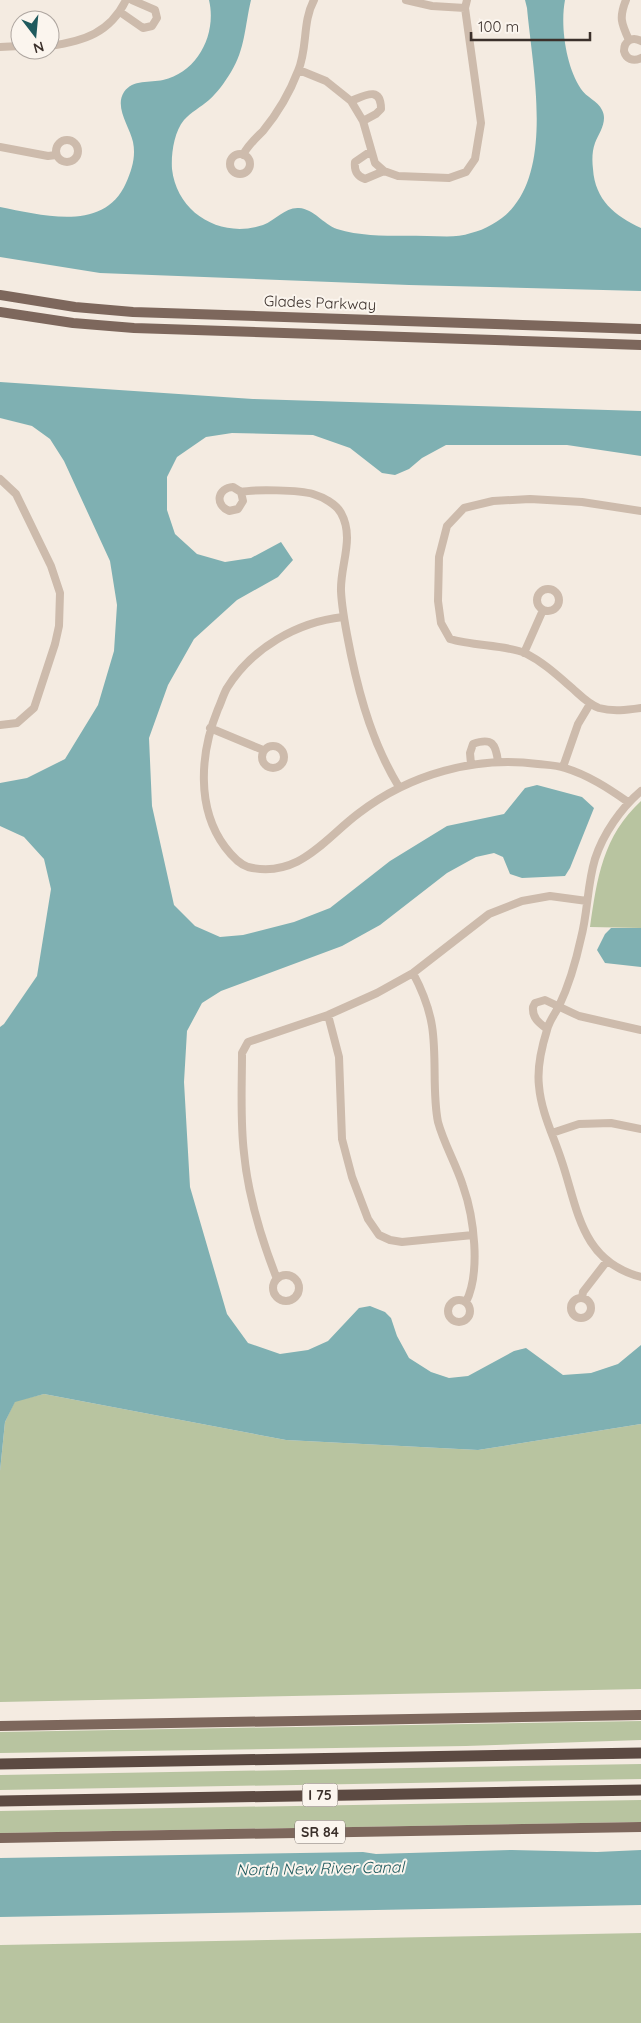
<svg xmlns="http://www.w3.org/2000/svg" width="641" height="2023" viewBox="0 0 641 2023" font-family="Quicksand,sans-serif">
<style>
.green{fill:#b8c4a0}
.water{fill:#7fb0b2}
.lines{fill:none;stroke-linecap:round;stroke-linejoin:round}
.minor{stroke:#cdbbac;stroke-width:8}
.major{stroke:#7d675c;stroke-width:10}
.highway{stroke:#5c4a42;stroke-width:11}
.labels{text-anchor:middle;stroke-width:4;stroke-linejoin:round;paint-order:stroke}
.shield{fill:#fbf5ee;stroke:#756b66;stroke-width:1}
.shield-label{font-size:14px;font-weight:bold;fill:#3b302b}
.street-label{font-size:15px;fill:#3b302b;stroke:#fbf5ee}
.water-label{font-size:16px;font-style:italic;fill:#1f5a5e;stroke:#fbf5ee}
</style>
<rect width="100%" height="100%" fill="#f4ebe1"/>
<!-- green -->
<path class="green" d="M641,801V928L590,927C597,878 603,836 641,801Z
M44,1394L286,1440L478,1450L641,1424V1689L0,1702V1471L5,1422L15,1401Z
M641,1721V1740L466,1746L0,1753V1732Z
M641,1764V1779L0,1790V1775Z
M641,1800V1822L0,1833V1811Z
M641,1933V2023H0V1945Z"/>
<!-- water -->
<path class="water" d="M209,0H251C245,25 245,50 231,72C225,82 217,93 209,100C201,107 191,112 184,120C174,132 171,154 172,169C177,214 222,239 263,225C276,220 285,207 299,208C314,209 323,224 337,229C366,238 397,235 427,236C442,236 457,238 471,233C487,229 504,219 514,206C552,159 532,64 527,8L525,0H565C560,26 566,67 581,89C586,97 598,101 602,110C608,121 599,133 595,143C592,151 592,161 593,169C595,200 615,216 641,228V291L409,285L100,273L0,257V207C42,215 104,233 126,183C132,170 136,156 133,142C130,127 114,107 124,92C133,79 150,83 163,80C198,72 217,34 209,0Z
M0,382L253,399L641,411V456L567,445H446L422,458L409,469L395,475L382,473L350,448L313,435L232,433L206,437L177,457L167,477V510L175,534L197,554L225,562L251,558L281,542L293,560L278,577L237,600L194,639L168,685L149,738L152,806L174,905L195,926L220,937L243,935L294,922L330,908L390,861L447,826L504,814L525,788L537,785L582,797L594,808L570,868L565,876L522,878L510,874L503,857L494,853L476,857L447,873L380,925L342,946L221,991L202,1003L187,1031L184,1082L190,1187L227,1314L248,1343L280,1354L308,1350L328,1341L359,1308L370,1306L385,1312L391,1318L397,1336L409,1358L431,1372L449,1378L468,1376L514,1351L526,1348L563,1375L591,1373L618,1364L641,1345V1424L478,1450L286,1440L44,1394L15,1402L5,1422L0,1471V1027L4,1024L37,976L51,889L44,859L24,837L0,826V783L27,778L65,759L98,705L114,651L117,605L110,561L64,461L50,439L32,426L0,418Z
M611,928H641V967L605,963L597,950L605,934Z
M512,1850L597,1852L641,1850V1905L0,1917V1858L363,1852L376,1854Z"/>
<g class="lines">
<!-- minor -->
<path class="minor" d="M406,0L432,6L465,8
M626,0C619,17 621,23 629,40
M120,12L143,28L152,26L157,18L155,10L132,0
M641,41C632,36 624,41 624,51C626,59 633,62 641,58
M50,46C84,41 110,33 126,0
M0,47L20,46
M299,70L326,81L351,101L363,121L375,163L384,171L398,176L449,178L466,172L475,159L481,123L465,8L467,0
M351,101C364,96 381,85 381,109L376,114L363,121
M56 151a11 11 0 1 1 22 0a11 11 0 1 1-22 0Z
M0,147L48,156L56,155
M371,151L355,162C354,171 357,176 365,179L384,171
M230 164a10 10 0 1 1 20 0a10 10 0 1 1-20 0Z
M243,155C248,145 255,139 263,131C277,114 290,92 298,71C308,48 302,22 314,0
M0,479L16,494L51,566L60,593L59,626L55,644L34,708L17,723L0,725
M241,492L243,501L238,509L229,511C214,504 218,488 233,487L241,492C254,489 300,490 313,494C323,497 336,504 341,513C355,538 340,565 341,591C342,613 347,634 351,655C361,702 374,746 399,787
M641,511L582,502L530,499L493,501L464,508L447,526L439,557L438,601L441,623L450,639C472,646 507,645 525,653C543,662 557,675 572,688C580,695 588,704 599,708C613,712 627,710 641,708
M537 600a11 11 0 1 1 22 0a11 11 0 1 1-22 0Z
M343,617C297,622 252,648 227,688C223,695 221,703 218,709C200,753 196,808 225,847C231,855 239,864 248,867C299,879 324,839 359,813C410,774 475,756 538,764C547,765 556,765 565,768C588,775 608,788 628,802
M524,653L543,610
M210,728L263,750
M262 757a11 11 0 1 1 22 0a11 11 0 1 1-22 0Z
M471,764L470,753L473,744C492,737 496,744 498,762
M563,767L578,724L590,704
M641,791C621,808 603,834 595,859C587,885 588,912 581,938C576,961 569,985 559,1006C555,1014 549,1021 547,1030C542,1046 537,1069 539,1086C541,1111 553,1135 561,1159C578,1208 580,1261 641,1277
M413,973C422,990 429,1007 432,1026C437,1057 432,1093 438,1122C444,1144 456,1164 463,1186C474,1217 481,1272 466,1302
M328,1015L339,1057L342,1139L352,1177L368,1219L379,1235L390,1240L402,1242L473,1235
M547,1029C539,1023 532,1018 533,1007L535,1003L545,1000L579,1016L641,1030
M552,1133L579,1124L611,1123L641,1129
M273 1288a13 13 0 1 1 26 0a13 13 0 1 1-26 0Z
M277,1279C261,1238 248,1196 244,1153C240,1120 242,1086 242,1053L248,1042L328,1015L377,993L413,973L489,914L522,901L550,896L587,901
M582,1298L583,1292L607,1261
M571 1308a10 10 0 1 1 20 0a10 10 0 1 1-20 0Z
M448 1311a11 11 0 1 1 22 0a11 11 0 1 1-22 0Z"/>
<!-- major -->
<path class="major" d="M0,295L75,307L133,312L641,329
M0,312L73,323L134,328L641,345
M0,1726L641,1715
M0,1838L641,1827"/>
<!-- highway -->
<path class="highway" d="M0,1764L641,1753
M0,1801L641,1790"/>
</g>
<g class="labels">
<!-- shield labels -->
<g class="shield">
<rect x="302.5" y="1783.5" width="35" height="23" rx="4"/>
<rect x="295" y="1820.5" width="50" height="23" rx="4"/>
</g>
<g class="shield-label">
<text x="320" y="1800">I 75</text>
<text x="320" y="1837">SR 84</text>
</g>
<!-- street labels -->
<g class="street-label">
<text transform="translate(320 303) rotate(2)" y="5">Glades Parkway</text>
</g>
<!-- water labels -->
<g class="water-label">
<text transform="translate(320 1868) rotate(-1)" y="6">North New River Canal</text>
</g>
</g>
<!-- north arrow -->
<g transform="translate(35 35) rotate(164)"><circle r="24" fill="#fbf5ee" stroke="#aea6a0"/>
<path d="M0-4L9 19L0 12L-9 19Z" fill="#1f5a5e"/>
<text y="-8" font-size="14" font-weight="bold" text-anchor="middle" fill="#3b302b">N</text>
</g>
<!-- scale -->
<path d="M471 32v8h119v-8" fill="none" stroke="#3b302b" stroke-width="2.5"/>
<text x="478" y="32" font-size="15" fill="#3b302b" stroke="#fbf5ee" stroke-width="4" paint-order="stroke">100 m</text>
</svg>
